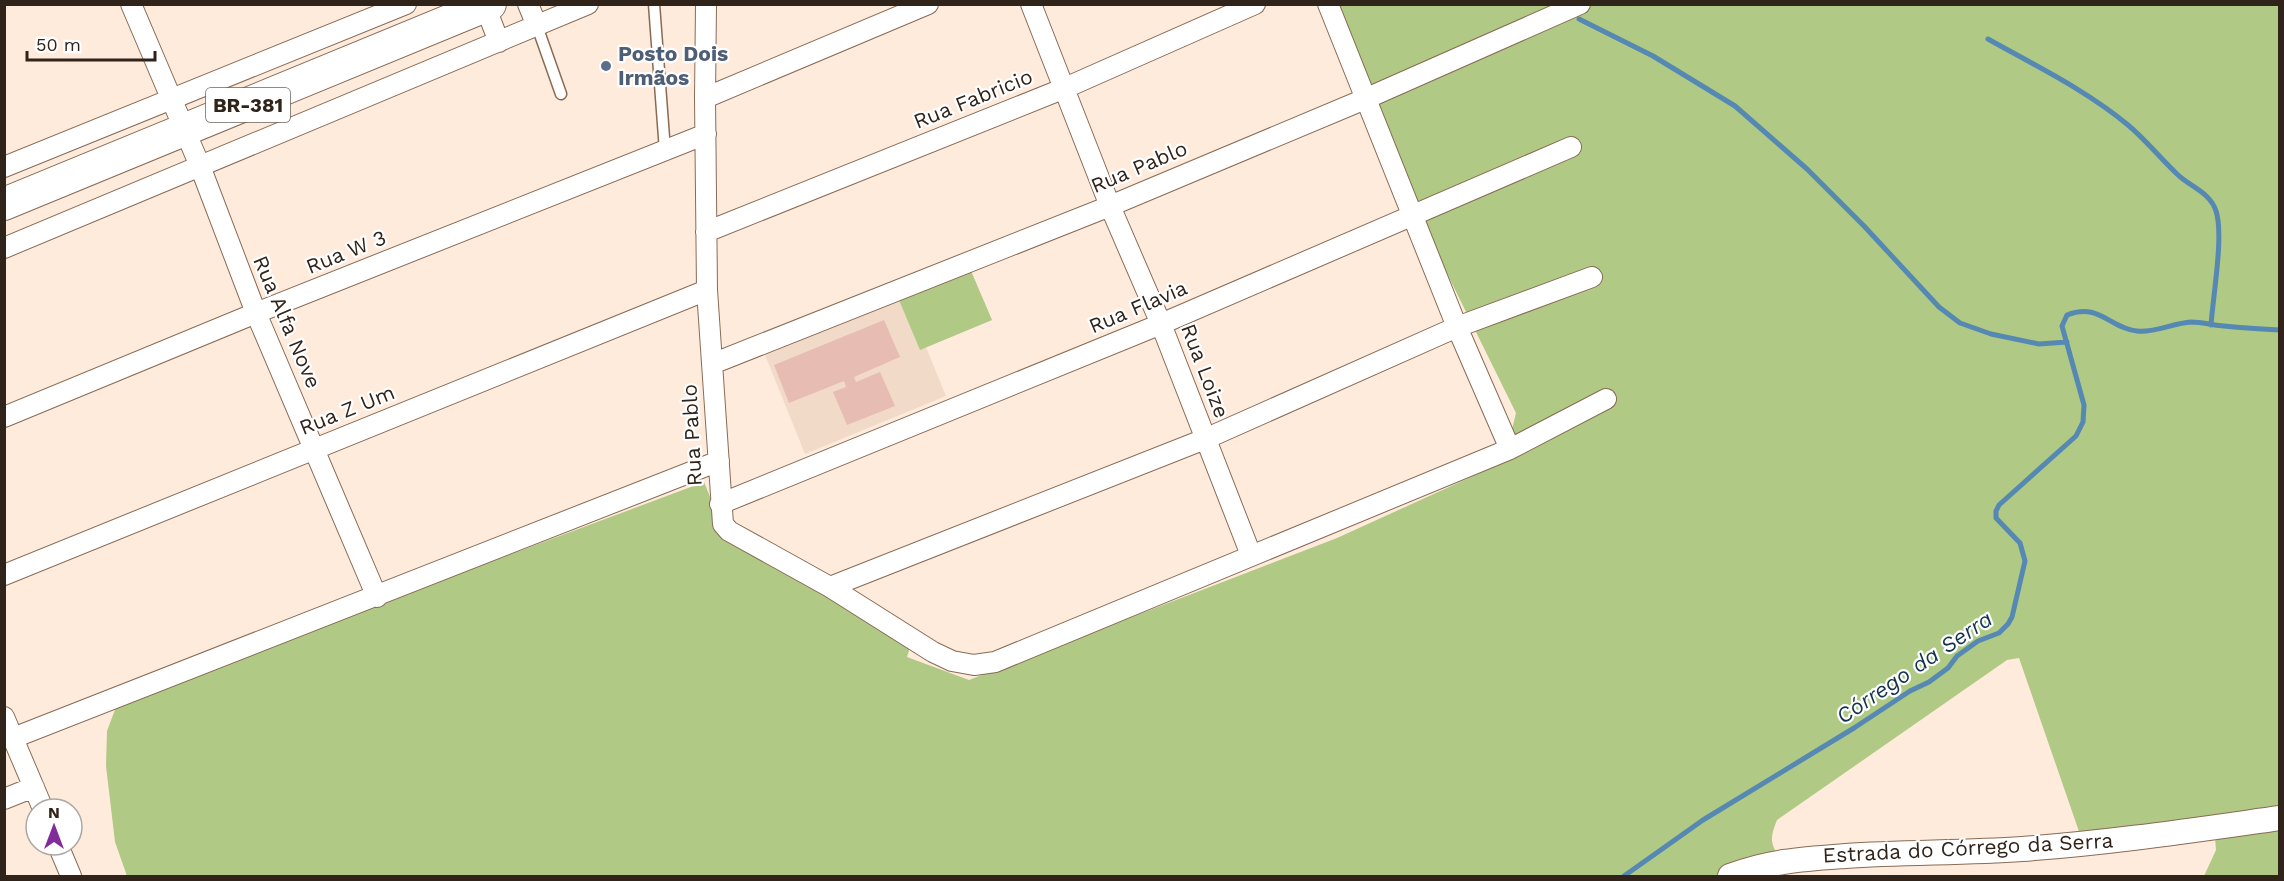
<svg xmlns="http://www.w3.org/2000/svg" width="2284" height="881" viewBox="0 0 2284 881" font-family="'Work Sans',sans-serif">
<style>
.built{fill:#f2dac9}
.green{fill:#b0c984}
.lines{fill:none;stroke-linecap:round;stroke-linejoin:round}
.stream{stroke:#5588b3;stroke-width:5}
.building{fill:#e6bcb3}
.service-casing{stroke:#886b55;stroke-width:13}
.minor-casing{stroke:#886b55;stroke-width:22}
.tertiary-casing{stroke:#886b55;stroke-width:26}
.primary-casing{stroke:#886b55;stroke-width:34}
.service{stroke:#fff;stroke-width:10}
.minor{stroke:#fff;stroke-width:20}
.tertiary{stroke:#fff;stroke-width:24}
.primary{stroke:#fff;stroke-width:32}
.service-dot{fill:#5c6f8a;stroke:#fff;stroke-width:2}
.labels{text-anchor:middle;stroke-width:4.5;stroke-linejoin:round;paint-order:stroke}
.shield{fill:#fff;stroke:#6d655f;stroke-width:1.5}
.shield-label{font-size:20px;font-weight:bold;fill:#2f231a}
.service-label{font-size:21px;font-weight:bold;fill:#4e5e75;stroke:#fff;text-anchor:start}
.street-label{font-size:21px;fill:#2f231a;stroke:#fff}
.water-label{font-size:22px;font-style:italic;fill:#12334e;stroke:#fff}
</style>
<rect width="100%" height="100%" fill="#ffebdc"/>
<!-- built -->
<path class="built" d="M971,271L992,320L926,347L946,396L805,454L765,355Z"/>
<!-- green -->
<path class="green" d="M1338,5H2279V876H2204L2216,850L2215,837L2083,843L2019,658L2007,660L1777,820C1770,837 1769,845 1782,859L1720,876H127L115,842L106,766L107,731L116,707L127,698L704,482L720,521L721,537L771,548L911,644L907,657L969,680L1337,538L1504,462L1516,413L1433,245Z
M971,271L992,320L920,350L899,300Z"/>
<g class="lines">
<!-- stream -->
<path class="stream" d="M1579,19L1653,56L1735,106L1807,169L1864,226L1939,307L1960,323L1991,334L2039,344L2067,342
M1988,39C2036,66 2086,90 2128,125C2146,140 2160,158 2177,174C2190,187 2210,192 2216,211C2224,235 2213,296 2211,325
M1624,876L1703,820L1854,728L1910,691L1929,682L1948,668L1957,656L1978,641L1999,633L2008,624L2012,617L2025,561L2020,543L1996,518V511L1999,505L2076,436L2083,422L2084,405L2062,326L2067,315C2099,302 2109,328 2137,331C2155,333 2173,323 2191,322C2202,322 2213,325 2224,326C2242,328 2261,329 2280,330"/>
</g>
<!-- building -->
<path class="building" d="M884,320L900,357L854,377L856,382L880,372L895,406L847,425L833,392L846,387L844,381L789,403L774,365Z"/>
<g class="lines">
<!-- service casing -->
<g class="service-casing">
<path id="service" d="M654,4L665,151
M537,26L561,94"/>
</g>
<!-- minor casing -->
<g class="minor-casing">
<path id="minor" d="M131,4L200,166L256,313L377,597
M528,4L537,26
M706,4L705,98L707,290L723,524L729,531L830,587L933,652L952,661L974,665L995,662L1510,449L1606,399
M1031,4L1110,206L1161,324L1251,555
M1328,4L1457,327L1510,449
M485,6L499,42
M705,98L928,4
M4,167L406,4
M706,232L1065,88L1255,4
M4,248L588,4
M712,364L1110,206L1365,99L1580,4
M4,417L256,313L706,134
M720,504L1161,324L1571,147
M4,575L707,290
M830,587L1205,439L1457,327L1592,277
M4,717L43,809
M13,738L719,461
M4,799L34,787
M58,845L71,876"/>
</g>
<!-- tertiary casing -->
<g class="tertiary-casing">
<path id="tertiary" d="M1730,876C1769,861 1804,859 1845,856C1904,852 1964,853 2022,849C2108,843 2194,830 2280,818"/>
</g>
<!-- primary casing -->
<g class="primary-casing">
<path id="primary" d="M4,204L490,4"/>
</g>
<!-- service -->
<use href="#service" class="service"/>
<!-- minor -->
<use href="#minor" class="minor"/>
<!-- tertiary -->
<use href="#tertiary" class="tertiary"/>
<!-- primary -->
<use href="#primary" class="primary"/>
</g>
<!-- markers -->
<circle class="service-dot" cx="606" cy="66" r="6"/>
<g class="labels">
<!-- shield labels -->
<rect class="shield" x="206" y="88" width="84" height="34" rx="4.5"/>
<g class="shield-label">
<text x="248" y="112">BR-381</text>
</g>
<!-- service labels -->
<g class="service-label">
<text x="618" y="61">Posto Dois<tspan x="618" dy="24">Irmãos</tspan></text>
</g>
<!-- street labels -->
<g class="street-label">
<text transform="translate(973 99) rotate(-22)" y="7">Rua Fabricio</text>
<text transform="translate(1139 167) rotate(-23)" y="7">Rua Pablo</text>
<text transform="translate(346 252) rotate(-22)" y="7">Rua W 3</text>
<text transform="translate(1138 307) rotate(-23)" y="7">Rua Flavia</text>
<text transform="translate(287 322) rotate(67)" y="7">Rua Alfa Nove</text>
<text transform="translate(1205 371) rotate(69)" y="7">Rua Loize</text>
<text transform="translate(347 410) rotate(-22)" y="7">Rua Z Um</text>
<text transform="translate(692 435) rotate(-93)" y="7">Rua Pablo</text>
<text transform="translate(1968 848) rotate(-3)" y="7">Estrada do Córrego da Serra</text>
</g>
<!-- water labels -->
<g class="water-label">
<text transform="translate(1914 667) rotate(-34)" y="8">Córrego da Serra</text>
</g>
</g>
<!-- border -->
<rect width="2284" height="881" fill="none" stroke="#2f231a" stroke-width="12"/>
<!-- north arrow -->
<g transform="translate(54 827)"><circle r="28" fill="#ffffff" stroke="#aca7a3" stroke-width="1.5"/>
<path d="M0-4.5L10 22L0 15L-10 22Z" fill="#822c99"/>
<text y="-9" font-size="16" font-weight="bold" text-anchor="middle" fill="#2f231a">N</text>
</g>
<!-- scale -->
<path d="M27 51v9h128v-9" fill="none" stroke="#2f231a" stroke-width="3"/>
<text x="36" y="51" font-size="18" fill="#2f231a" stroke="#ffffff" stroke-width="4.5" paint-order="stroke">50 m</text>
</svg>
